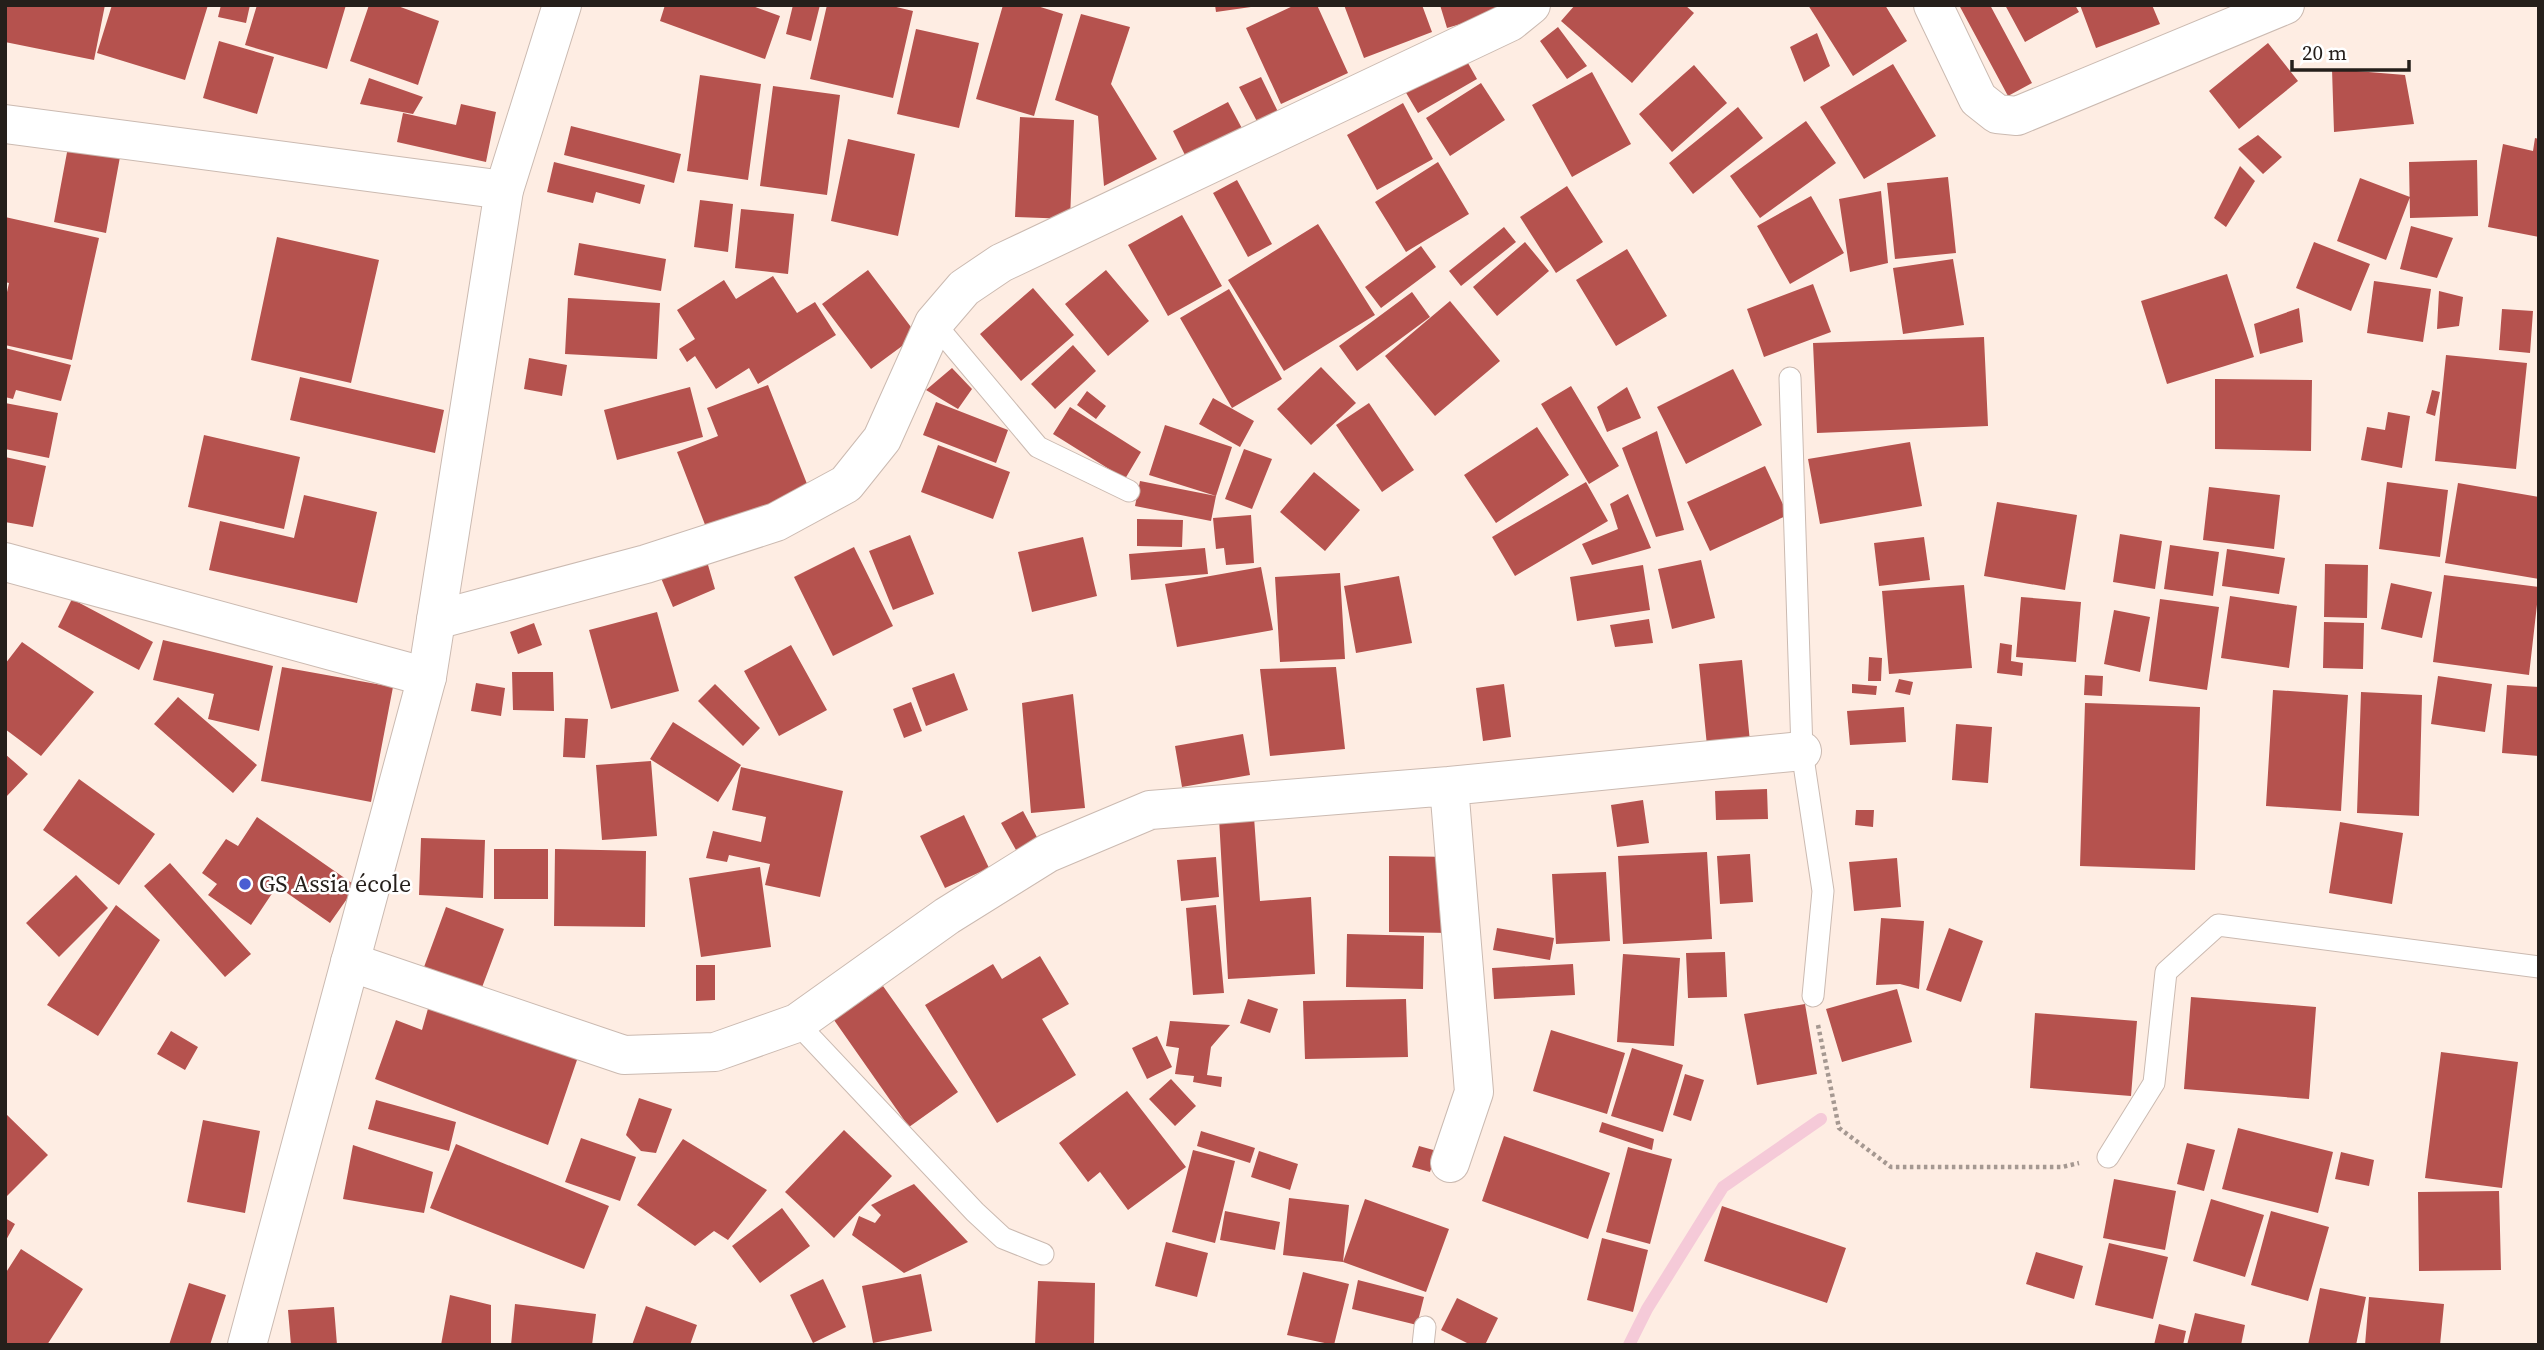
<svg xmlns="http://www.w3.org/2000/svg" width="2544" height="1350" viewBox="0 0 2544 1350" font-family="'Source Serif 4',serif">
<style>
.lines{fill:none;stroke-linecap:round;stroke-linejoin:round}
.stream{stroke:#f5cad8;stroke-width:12}
.building{fill:#b5524e}
.service-casing{stroke:#cbbab1;stroke-width:23}
.minor-casing{stroke:#cbbab1;stroke-width:40}
.tertiary-casing{stroke:#cbbab1;stroke-width:40}
.path{stroke:#a59891;stroke-width:4.5;stroke-dasharray:3.5 3.5;stroke-linecap:butt}
.service{stroke:#fff;stroke-width:21}
.minor{stroke:#fff;stroke-width:38}
.tertiary{stroke:#fff;stroke-width:38}
.poi-dot{fill:#4a5dd2;stroke:#fff;stroke-width:2.5}
.labels{text-anchor:middle;stroke-width:5;stroke-linejoin:round;paint-order:stroke}
.poi-label{font-size:24px;fill:#251f1b;stroke:#fff;text-anchor:start}
</style>
<rect width="100%" height="100%" fill="#feede3"/>
<g class="lines">
<!-- stream -->
<path class="stream" d="M1629,1345L1647,1309L1723,1187L1821,1119"/>
</g>
<!-- building -->
<path class="building" d="M5,5H105L94,60L5,42Z
M112,5H208L185,80L97,53Z
M221,5H250L246,23L218,17Z
M257,5H346L327,69L245,45Z
M369,5H395L439,21L418,85L350,61Z
M665,5H750L780,16L765,59L660,21Z
M793,5H820L811,41L786,34Z
M827,5H888L913,11L893,98L810,79Z
M1003,5H1034L1063,14L1034,116L976,99Z
M1215,5H1251V7L1216,12Z
M1295,5H1317L1348,73L1281,104L1246,28Z
M1344,5H1422L1432,32L1364,58Z
M1440,5H1522V6L1447,28Z
M1575,5H1685L1694,13L1632,83L1561,21Z
M1808,5H1885L1907,41L1853,76Z
M1959,5H1990L2032,83L2008,96Z
M2005,5H2075L2079,12L2025,42Z
M2080,5H2152L2160,24L2096,48Z
M1081,14L1130,27L1111,84L1157,159L1104,186L1098,116L1055,100Z
M1558,27L1587,66L1567,79L1540,41Z
M916,29L979,43L959,128L897,114Z
M1817,33L1830,66L1804,82L1790,47Z
M219,41L274,57L257,114L203,98Z
M2268,43L2298,81L2239,129L2209,91Z
M1464,56L1477,79L1418,113L1405,91Z
M1893,64L1936,136L1864,179L1820,107Z
M1694,65L1727,103L1672,152L1639,114Z
M2332,69L2405,75L2414,124L2334,132Z
M1592,72L1631,144L1572,177L1532,105Z
M700,75L761,84L748,180L687,171Z
M1261,77L1282,120L1262,131L1239,87Z
M369,78L423,97L413,114L360,104Z
M1481,83L1505,120L1450,156L1426,118Z
M773,86L840,95L827,195L760,186Z
M1228,102L1245,134L1189,163L1173,131Z
M1403,103L1433,159L1377,190L1347,135Z
M461,104L496,112L486,162L397,142L403,113L456,125Z
M1738,107L1763,138L1693,194L1669,163Z
M1020,117L1074,120L1070,219L1015,217Z
M1806,121L1836,163L1760,218L1730,176Z
M571,126L681,154L674,183L564,155Z
M2258,135L2282,157L2263,174L2238,149Z
M2535,138L2539,139V237L2488,227L2503,144L2533,151Z
M848,139L915,154L898,236L831,221Z
M68,147L120,157L106,233L54,222Z
M2477,160L2478,216L2410,218L2409,162Z
M554,162L645,185L640,204L596,192L593,203L547,192Z
M1438,162L1469,214L1406,252L1375,202Z
M2240,166L2255,181L2226,227L2214,218Z
M1948,177L1956,253L1895,259L1887,183Z
M2360,178L2410,197L2386,260L2337,241Z
M1237,180L1272,244L1248,257L1213,193Z
M1567,186L1603,242L1556,273L1520,217Z
M1881,191L1888,263L1850,272L1839,199Z
M1811,196L1844,253L1790,284L1757,226Z
M700,200L733,204L728,252L694,247Z
M741,209L794,214L788,274L735,268Z
M1182,215L1222,286L1168,316L1128,245Z
M5,217L99,238L72,360L5,345V301L9,283L5,282Z
M1318,224L1375,315L1284,371L1228,280Z
M2411,226L2453,238L2437,278L2400,269Z
M1504,227L1516,242L1461,286L1449,271Z
M277,237L379,260L351,383L251,360Z
M1525,242L1549,271L1497,316L1473,287Z
M2314,242L2370,264L2351,311L2296,288Z
M579,243L666,259L661,291L574,275Z
M1421,246L1436,267L1381,308L1365,287Z
M1627,249L1667,316L1616,346L1576,280Z
M1953,259L1964,325L1903,334L1893,268Z
M868,270L917,335L871,369L822,304Z
M1106,270L1149,321L1108,356L1065,304Z
M2227,274L2254,357L2167,384L2141,301Z
M773,276L797,313L815,302L836,335L758,384L749,368L716,389L695,356L687,362L679,349L695,339L677,310L724,280L736,299Z
M2374,281L2431,289L2423,342L2367,333Z
M1813,284L1831,332L1764,357L1747,309Z
M1033,288L1074,335L1021,381L980,334Z
M1229,289L1282,379L1232,408L1180,318Z
M2439,291L2463,297L2459,326L2437,329Z
M1412,292L1430,317L1357,371L1339,346Z
M568,298L660,303L657,359L565,354Z
M1450,301L1500,361L1435,416L1385,356Z
M2299,308L2303,342L2260,354L2254,324Z
M2502,309L2533,311L2530,353L2499,350Z
M1984,337L1988,426L1817,433L1813,343Z
M1073,345L1096,371L1055,409L1031,384Z
M5,348L71,365L61,401L16,390L13,399L5,397Z
M2446,355L2527,363L2516,469L2435,461Z
M529,358L567,365L562,396L524,389Z
M1321,367L1356,403L1311,445L1277,409Z
M952,368L972,389L958,409L926,390Z
M1733,369L1762,425L1686,464L1657,407Z
M300,377L444,410L435,453L290,420Z
M2215,379L2312,380L2311,451L2215,449Z
M768,385L811,494L709,535L677,452L718,436L707,408Z
M1571,386L1619,466L1589,484L1541,404Z
M690,387L703,437L617,460L604,410Z
M1627,387L1641,418L1607,432L1597,407Z
M2432,390L2440,392L2435,416L2426,413Z
M1087,391L1106,406L1096,419L1077,405Z
M1213,398L1254,421L1240,447L1199,424Z
M936,402L1008,430L996,463L923,435Z
M5,403L58,413L49,458L5,449Z
M1369,403L1414,470L1382,492L1336,425Z
M1070,407L1141,452L1125,479L1053,434Z
M2388,412L2410,416L2402,468L2361,460L2367,427L2385,430Z
M1165,425L1232,447L1216,496L1149,475Z
M1537,427L1569,475L1496,523L1464,475Z
M1657,431L1684,530L1656,537L1622,448Z
M204,435L300,457L284,529L188,507Z
M1910,442L1922,506L1820,524L1808,459Z
M938,445L1010,472L993,519L921,492Z
M1244,449L1272,459L1252,509L1225,499Z
M5,457L46,466L33,527L5,522Z
M1765,466L1788,515L1710,551L1687,502Z
M1314,472L1360,510L1325,551L1280,512Z
M1140,481L1216,496L1211,521L1135,506Z
M1586,482L1608,521L1515,576L1492,537Z
M2387,482L2448,490L2440,557L2379,549Z
M2458,483L2539,497V579L2445,563Z
M2209,487L2280,495L2274,549L2203,540Z
M1628,494L1651,548L1592,565L1582,544L1618,529L1610,504Z
M304,495L377,512L357,603L209,570L220,521L294,538Z
M1997,502L2077,515L2065,590L1984,576Z
M1251,515L1254,563L1226,565L1224,548L1216,549L1213,518Z
M1137,519L1183,520L1182,547L1137,546Z
M2120,534L2162,541L2155,589L2113,582Z
M910,535L934,594L893,610L869,551Z
M1083,537L1097,596L1032,612L1018,552Z
M1924,537L1930,580L1879,586L1874,543Z
M2170,545L2219,552L2213,596L2164,589Z
M854,547L893,626L833,656L794,577Z
M1205,548L1208,574L1131,580L1129,554Z
M2227,549L2285,558L2279,594L2222,586Z
M706,558L715,589L673,607L661,578Z
M1701,560L1715,618L1672,629L1658,569Z
M2325,564L2368,565L2367,618L2324,617Z
M1643,565L1650,610L1577,621L1570,577Z
M1261,567L1273,630L1177,647L1165,584Z
M1340,573L1345,659L1280,662L1275,577Z
M2444,575L2539,587L2529,675L2433,662Z
M1399,576L1412,643L1356,653L1344,586Z
M2391,583L2432,592L2422,638L2381,629Z
M1964,585L1972,668L1889,674L1882,591Z
M2230,596L2297,606L2289,668L2221,658Z
M2021,597L2081,602L2076,662L2016,657Z
M72,599L153,642L139,670L58,627Z
M2160,599L2219,607L2207,690L2149,681Z
M2114,610L2150,617L2140,672L2104,664Z
M657,612L679,691L611,709L589,630Z
M1649,619L1653,643L1615,647L1610,625Z
M2324,622L2364,623L2363,669L2323,668Z
M534,623L542,645L518,654L510,632Z
M163,640L273,666L259,731L208,719L214,694L153,680Z
M22,642L94,692L41,756L5,729V664Z
M2000,643L2012,645L2011,661L2023,663L2022,676L1997,673Z
M791,645L827,710L779,736L744,671Z
M1869,657L1882,658L1881,681H1868Z
M1742,660L1750,742L1707,746L1699,664Z
M282,667L393,687L371,802L261,781Z
M1336,667L1345,749L1270,756L1260,669Z
M512,672H553L554,711L513,710Z
M954,673L968,710L926,726L912,688Z
M2085,675L2103,676L2102,696L2084,695Z
M2438,676L2492,684L2485,732L2431,724Z
M1899,679L1913,682L1910,695L1895,692Z
M476,683L505,688L501,716L471,711Z
M715,684L760,728L743,746L698,701Z
M1504,684L1511,737L1483,741L1476,688Z
M1852,684L1877,686L1876,695L1852,693Z
M2507,685L2539,687V756L2502,753Z
M2273,690L2348,695L2341,811L2266,806Z
M2361,692L2422,695L2419,816L2357,813Z
M1073,694L1085,808L1031,813L1022,703Z
M178,697L257,765L233,793L154,724Z
M911,702L922,731L904,738L893,709Z
M2085,703L2200,707L2195,870L2080,866Z
M1904,707L1906,742L1850,745L1847,711Z
M565,718L588,719L585,758L563,757Z
M673,722L741,765L718,802L650,759Z
M1956,724L1992,727L1988,783L1952,780Z
M1243,734L1250,775L1182,787L1175,746Z
M5,754L28,774L5,798Z
M651,761L657,836L602,840L596,765Z
M741,767L843,791L820,897L765,885L770,864L729,855L727,862L706,858L713,831L761,842L766,817L732,810Z
M79,779L155,834L119,885L43,830Z
M1767,789L1768,819L1716,820L1715,791Z
M1643,800L1649,843L1617,847L1611,805Z
M1856,810H1874L1873,827L1855,825Z
M1023,811L1038,839L1016,850L1001,823Z
M964,815L989,868L945,888L920,836Z
M257,817L356,886L330,923L277,886L251,925L208,895L217,884L202,873L226,839L238,846Z
M1254,817L1260,901L1311,897L1315,974L1228,979L1219,818Z
M2340,822L2403,833L2392,904L2329,893Z
M421,838L485,840L483,898L419,895Z
M494,849H548V899H494Z
M555,849L646,851L645,927L554,926Z
M1707,852L1712,939L1623,944L1618,856Z
M1750,854L1753,902L1720,904L1717,856Z
M1389,856L1452,857L1451,933L1389,932Z
M1216,857L1219,897L1181,901L1177,860Z
M1897,858L1901,907L1854,911L1849,862Z
M170,863L251,954L225,977L144,886Z
M760,867L771,947L701,957L689,878Z
M1606,872L1610,941L1556,944L1552,874Z
M76,875L108,908L59,957L26,923Z
M116,905L160,940L98,1036L47,1005Z
M1216,905L1224,993L1193,995L1186,908Z
M446,907L504,929L481,990L424,967Z
M1881,918L1924,921L1919,989L1900,984L1876,985Z
M1497,928L1554,938L1550,960L1493,950Z
M1949,928L1983,941L1961,1002L1926,990Z
M1347,934L1424,936L1423,989L1346,987Z
M1725,952L1727,997L1688,998L1686,953Z
M1623,954L1680,958L1674,1046L1617,1042Z
M1040,956L1069,1004L1042,1019L1076,1075L997,1123L925,1005L993,964L1002,979Z
M1573,964L1575,995L1494,999L1492,968Z
M696,965H715V1000L696,1001Z
M883,986L958,1092L909,1127L834,1020Z
M1897,989L1912,1042L1842,1062L1826,1009Z
M2191,997L2316,1007L2309,1099L2184,1089Z
M1248,999L1278,1009L1270,1033L1240,1023Z
M1406,999L1408,1057L1305,1059L1303,1001Z
M1805,1004L1817,1074L1757,1085L1744,1014Z
M429,1005L578,1057L548,1145L375,1079L396,1020L422,1030Z
M2035,1013L2137,1021L2131,1096L2030,1088Z
M1170,1021L1230,1025L1211,1047L1207,1075L1222,1077L1221,1087L1193,1082L1194,1076L1175,1074L1179,1048L1166,1046Z
M1551,1030L1625,1053L1607,1114L1533,1091Z
M171,1031L198,1047L185,1070L157,1054Z
M1157,1036L1172,1067L1147,1079L1132,1048Z
M1632,1048L1683,1065L1663,1132L1611,1116Z
M2441,1052L2518,1062L2502,1188L2425,1178Z
M1685,1074L1704,1080L1691,1121L1673,1115Z
M1171,1079L1196,1106L1175,1126L1149,1099Z
M1127,1091L1186,1167L1128,1210L1100,1172L1088,1182L1059,1143Z
M639,1098L672,1109L656,1153L641,1151L626,1135Z
M376,1100L456,1122L449,1151L368,1129Z
M5,1113L48,1155L5,1198Z
M203,1120L260,1131L245,1213L187,1202Z
M1602,1122L1654,1139L1652,1150L1599,1132Z
M2238,1128L2333,1152L2318,1213L2222,1189Z
M844,1130L892,1176L834,1238L785,1192Z
M1201,1131L1255,1148L1250,1163L1197,1146Z
M1504,1136L1610,1173L1588,1239L1482,1201Z
M581,1138L636,1157L620,1201L565,1182Z
M683,1139L767,1190L728,1240L714,1231L695,1246L637,1205Z
M2187,1143L2215,1150L2204,1191L2177,1184Z
M456,1144L609,1206L584,1269L430,1208Z
M353,1145L433,1172L424,1213L343,1199Z
M1419,1146L1437,1151L1430,1172L1412,1167Z
M1628,1147L1672,1159L1650,1244L1606,1232Z
M1193,1150L1235,1161L1215,1243L1172,1232Z
M1259,1151L1298,1164L1290,1190L1251,1177Z
M2341,1152L2374,1160L2369,1186L2335,1179Z
M2114,1179L2176,1191L2165,1250L2103,1238Z
M914,1184L968,1242L904,1273L852,1235L859,1216L875,1223L881,1215L871,1205Z
M2499,1191L2501,1270L2419,1271L2418,1192Z
M1289,1198L1349,1205L1343,1262L1283,1255Z
M1365,1199L1449,1229L1426,1292L1343,1262Z
M2211,1199L2264,1215L2245,1277L2193,1261Z
M1722,1206L1846,1248L1827,1303L1704,1261Z
M782,1208L810,1246L760,1283L732,1246Z
M1225,1211L1280,1222L1275,1250L1220,1240Z
M2271,1211L2329,1227L2308,1301L2251,1285Z
M5,1218L15,1224L5,1242Z
M1602,1238L1648,1250L1633,1312L1587,1300Z
M1166,1242L1208,1253L1197,1297L1155,1286Z
M2109,1243L2168,1257L2153,1319L2095,1305Z
M21,1249L83,1289L47,1345H5V1274Z
M2036,1252L2083,1266L2074,1299L2026,1284Z
M1303,1272L1349,1284L1334,1345L1287,1335Z
M921,1274L932,1331L873,1343L862,1286Z
M823,1279L846,1327L813,1343L790,1295Z
M1358,1280L1424,1297L1417,1325L1352,1309Z
M1038,1281L1095,1283L1094,1345H1035Z
M189,1283L226,1295L210,1345H169Z
M2320,1288L2366,1297L2356,1345H2308Z
M450,1295L491,1305V1345H441Z
M2369,1297L2444,1304L2440,1345H2365Z
M1457,1298L1498,1318L1485,1345H1471L1441,1330Z
M515,1304L596,1314L592,1345H511Z
M646,1306L697,1325L690,1345H632Z
M334,1307L337,1345H291L288,1310Z
M2195,1313L2245,1325L2241,1345H2187Z
M2159,1324L2186,1331L2183,1345H2154Z"/>
<g class="lines">
<!-- service casing -->
<g class="service-casing">
<path id="service" d="M934,323L1038,447L1129,491
M1790,378L1802,751L1823,891L1813,996
M797,1023L975,1212L1003,1238L1043,1254
M2108,1157L2154,1083L2166,972L2218,925L2539,967
M1423,1345L1425,1327"/>
</g>
<!-- minor casing -->
<g class="minor-casing">
<path id="minor" d="M1933,5L1978,99L1997,114L2017,116L2285,5
M5,124L504,190
M5,562L427,677
M436,620L646,564L776,522L846,484L882,439L934,323L964,288L1001,263L1510,22L1531,5
M1449,786L1474,1092L1450,1163
M350,962L624,1055L715,1052L797,1023L947,916L1048,853L1150,810L1449,786L1802,751"/>
</g>
<!-- tertiary casing -->
<g class="tertiary-casing">
<path id="tertiary" d="M247,1345L427,677L504,190L562,5"/>
</g>
<!-- path -->
<path class="path" d="M1818,1025L1839,1128L1891,1167H2062L2079,1163"/>
<!-- service -->
<use href="#service" class="service"/>
<!-- minor -->
<use href="#minor" class="minor"/>
<!-- tertiary -->
<use href="#tertiary" class="tertiary"/>
</g>
<!-- markers -->
<circle class="poi-dot" cx="245" cy="884" r="7"/>
<g class="labels">
<!-- poi labels -->
<g class="poi-label">
<text x="259" y="892">GS Assia école</text>
</g>
</g>
<!-- border -->
<rect width="2544" height="1350" fill="none" stroke="#251f1b" stroke-width="14"/>
<!-- scale -->
<path d="M2292 60v10h117v-10" fill="none" stroke="#251f1b" stroke-width="3.5"/>
<text x="2302" y="60" font-size="21" fill="#251f1b" stroke="#ffffff" stroke-width="5" paint-order="stroke">20 m</text>
</svg>
